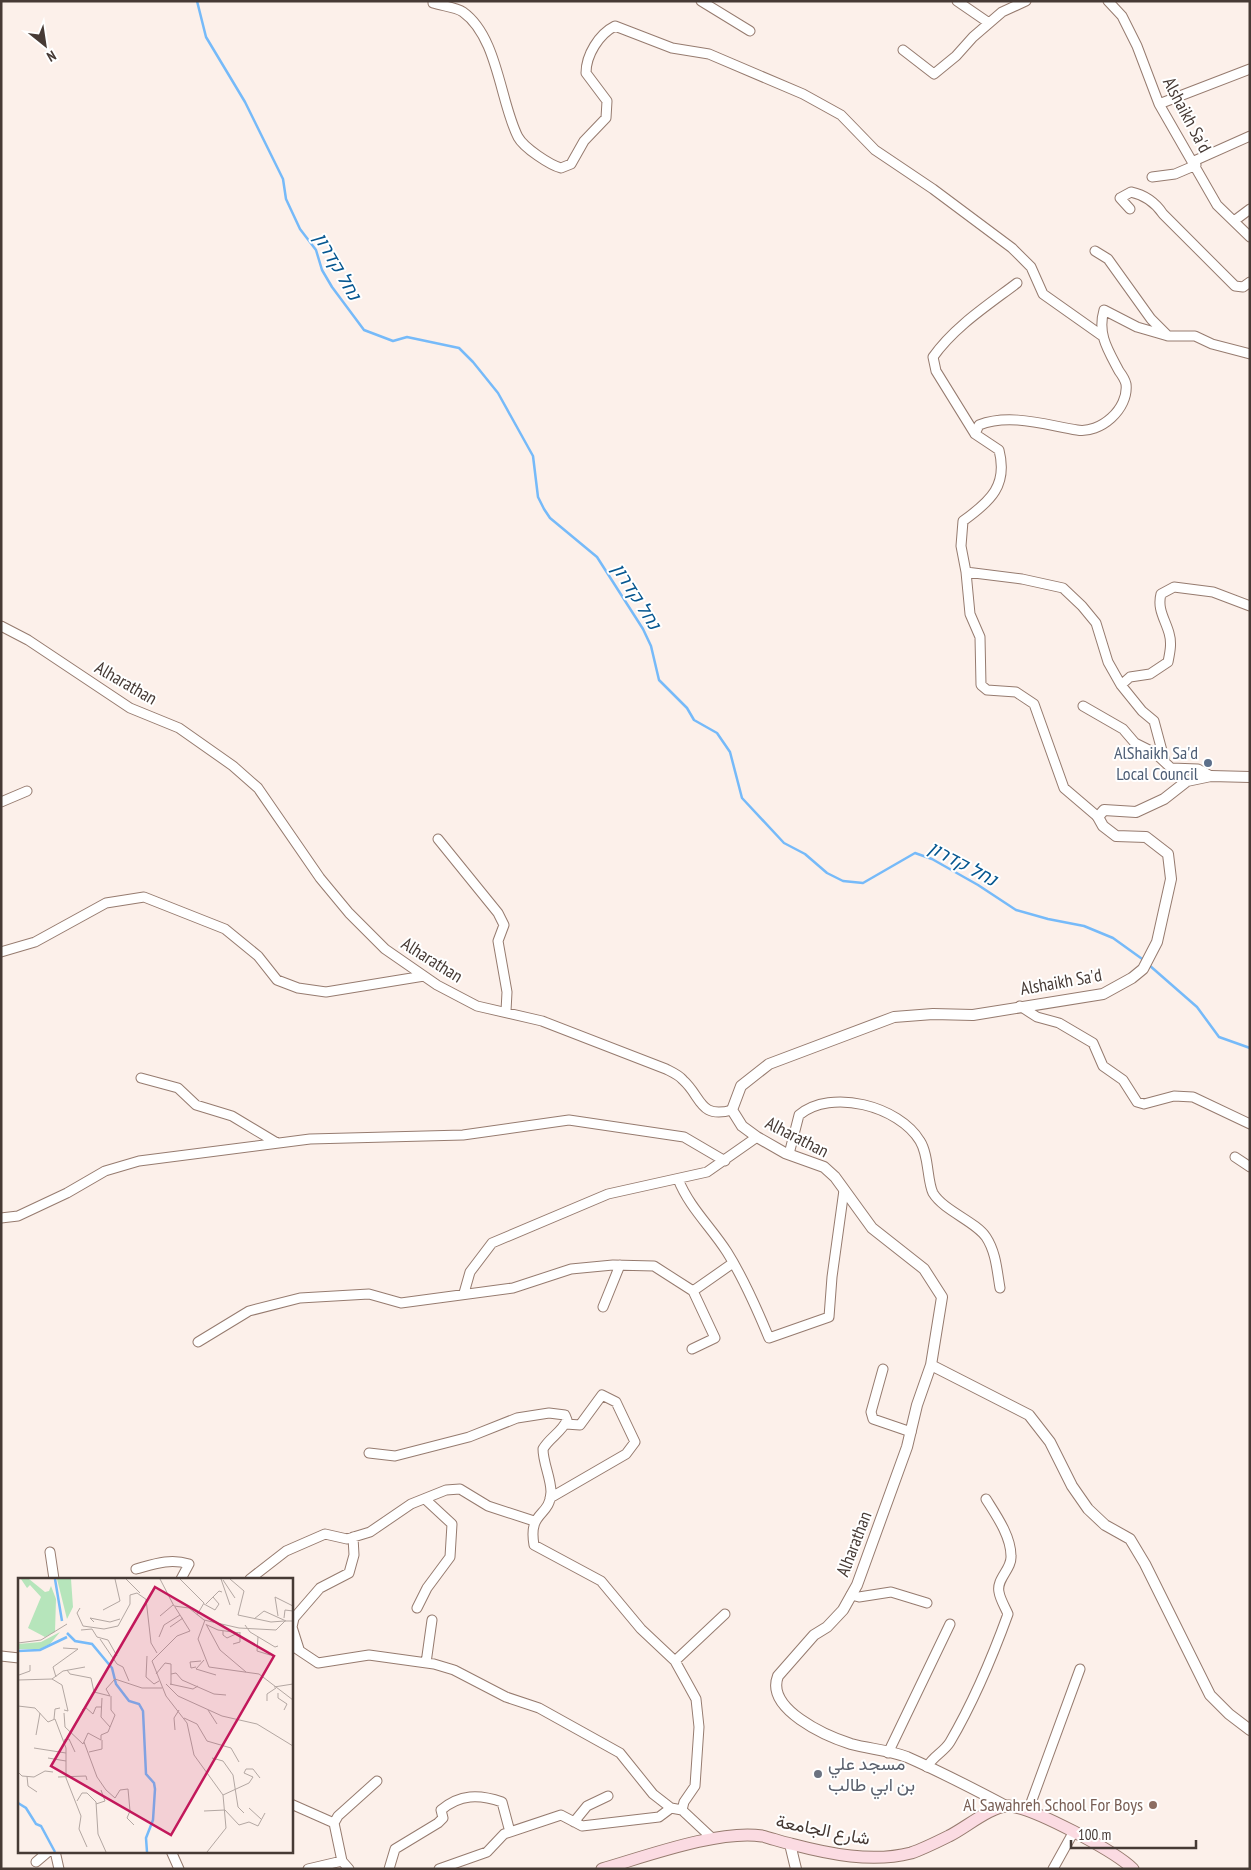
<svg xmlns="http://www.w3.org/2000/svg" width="1251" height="1870" viewBox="0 0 1251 1870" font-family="'PT Sans Narrow',Vazirmatn,Heebo,sans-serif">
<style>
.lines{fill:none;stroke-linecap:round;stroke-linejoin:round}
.stream{stroke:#76baf9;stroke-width:2.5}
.minor-casing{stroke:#967b6f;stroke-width:11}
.tertiary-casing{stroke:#967b6f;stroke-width:12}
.secondary-casing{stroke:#967b6f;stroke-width:13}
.minor{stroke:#fff;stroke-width:9}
.tertiary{stroke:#fff;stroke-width:10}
.secondary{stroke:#fbdbe2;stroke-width:11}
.service-dot{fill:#5c6f8a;stroke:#fff;stroke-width:2}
.worship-dot{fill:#6b7280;stroke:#fff;stroke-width:2}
.education-dot{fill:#8d6e63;stroke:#fff;stroke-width:2}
.labels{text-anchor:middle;stroke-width:4;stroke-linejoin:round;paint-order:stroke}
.street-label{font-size:18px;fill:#463a35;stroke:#fff}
.service-label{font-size:18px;fill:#4e5e75;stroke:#fff;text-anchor:end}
.worship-label{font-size:18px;fill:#5b616d;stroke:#fff;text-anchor:start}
.education-label{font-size:18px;fill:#785e54;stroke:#fff;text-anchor:end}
.water-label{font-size:19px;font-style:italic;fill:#065790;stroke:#fff}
.inset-river{fill:none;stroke:#76baf9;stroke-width:2.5}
.inset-road{fill:none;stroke:#b3a7a2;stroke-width:1}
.view{fill:#c2185b;fill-opacity:0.15;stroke:#c2185b;stroke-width:2.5}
.inset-edge{fill:none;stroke:#463a35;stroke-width:2.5}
</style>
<rect width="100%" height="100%" fill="#fcf0ea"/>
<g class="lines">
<!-- stream -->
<path class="stream" d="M197,1L206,37L245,102L283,179L286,199L300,229L316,250L322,270L332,287L364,330L393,341L407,337L459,348L473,362L498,393L533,456L538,497L544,509L550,518L597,557L643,629L651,646L659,680L687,708L694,720L717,733L730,752L742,798L784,843L805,854L827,873L843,881L863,883L915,853L932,859L978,885L1016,910L1048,919L1084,926L1113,938L1145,961
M1149,965L1197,1007L1219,1037L1250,1048"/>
<!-- minor casing -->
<g class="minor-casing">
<path id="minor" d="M433,1V3C442,6 456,7 463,12C498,37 500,102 518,137C524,148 550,165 561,168L571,164L584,141L606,118L607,101L586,73C586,55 599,34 615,26L672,48L709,54L803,94L841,115L875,150L933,189L1012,248L1031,267L1043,294L1101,335
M701,1L750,31
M957,1L989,23
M1108,1L1122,16L1137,46L1159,104L1217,205L1250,237
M903,50L934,74L956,56L973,37L1002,12L1026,1
M1159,104L1250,69
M1194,161L1250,136
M1152,177L1175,174L1196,165
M1130,209L1120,198L1131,192C1145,195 1155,202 1163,214L1235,286L1243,287L1250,282
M1234,221L1250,209
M1095,251L1108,259L1151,319L1168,336
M975,434L936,371L933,357C954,327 988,305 1017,283
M966,572L1022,579L1063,588L1082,606L1096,623L1108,662L1121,685L1142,711L1154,721L1165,762
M1,626L28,640L130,708L179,728L233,766L258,788L320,878L349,913L385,949L437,985L477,1006L542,1021L666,1069C672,1072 679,1075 683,1080C702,1097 699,1119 732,1110
M1121,685L1130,677L1150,674L1168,662C1170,652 1172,643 1169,633C1165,619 1157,609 1161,594L1174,587L1213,592L1250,606
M1083,706L1123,729L1135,743L1155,753L1171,768L1198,769L1211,776
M1,802L27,791
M1098,817L1064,788L1034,704L1016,692L987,690L981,685L980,637L970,614L966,572L961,546L963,521C991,501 1008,485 999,450L975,434L979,425C1010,413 1046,425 1077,430C1100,434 1129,409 1126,384C1125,380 1122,375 1119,371C1108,350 1097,334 1104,310L1137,327L1168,336H1195L1212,344L1250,354
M438,839L498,913L504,925L498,941L507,992L506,1011
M1,952L35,942L106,903L144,897L225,929L258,956L277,980L298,988L326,992L424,976
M1020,1006L1037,1017L1059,1023L1093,1043L1103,1066L1123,1080L1137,1102L1144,1104L1174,1096L1193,1097L1250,1124
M141,1078L178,1088L196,1105L232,1116L277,1143
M789,1154L799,1115C831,1088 899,1106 920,1141C929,1155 927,1181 933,1193C944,1211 975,1221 986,1237C996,1252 997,1271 1000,1288
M1235,1157L1250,1167
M678,1179C689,1207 711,1227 727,1252C744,1279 757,1309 769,1338L829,1317L832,1277L844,1190
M1,1218L18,1216L67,1193L105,1171L139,1161L310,1139L463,1135L569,1120L684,1137L725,1161
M464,1293L470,1272L492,1243L608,1194L707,1172L757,1137
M603,1307L620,1265
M198,1342L249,1311L300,1298L369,1294L401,1303L513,1288L571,1269L613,1265L654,1266L693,1291L733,1263
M692,1349L715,1338L693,1291
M883,1369L871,1412L873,1419L911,1432
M369,1453L395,1456L469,1437L517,1418L549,1413L565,1415L567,1420C562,1432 549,1438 543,1449C543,1463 551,1478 551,1492C550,1518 528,1510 534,1545L601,1581L641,1629L675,1661L685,1679L696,1699L699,1727L695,1786L684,1802L682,1810L713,1839
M550,1498L626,1454L635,1442L616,1402L602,1395L580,1425L566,1424
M50,1552L54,1579
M136,1569C154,1564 170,1558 189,1564L181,1579
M250,1579L286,1551L325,1534L347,1539L370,1532L411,1504L446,1490L460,1489L488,1506L534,1521
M851,1595L859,1597L891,1592L927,1603
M417,1608L427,1588L450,1557L452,1524L425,1499
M291,1645L318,1663L369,1655L434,1664L454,1670L506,1697L539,1708L620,1753L653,1794L671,1808L682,1810
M299,1649L292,1627L294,1618L320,1588L349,1573L354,1555L353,1537
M1,1656L19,1658
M675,1661L725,1614
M426,1663L432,1620
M888,1753L950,1624
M927,1767C933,1756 944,1752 950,1742C974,1701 992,1658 1008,1614C1005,1607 1000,1599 999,1592C996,1579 1012,1569 1011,1556C1011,1536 996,1515 986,1499
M291,1804L334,1823
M1028,1811L1080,1669
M574,1822L587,1806L608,1796
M55,1851L59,1869
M171,1851L179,1869
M36,1862L49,1851
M308,1869L342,1861
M349,1869L342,1861L334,1823L338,1816L377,1781
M389,1869L395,1849L438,1823L443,1818L441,1810C460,1794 479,1794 502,1802L510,1832
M439,1869L487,1852L504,1834L561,1815L582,1826L659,1817L671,1808
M1053,1869L1073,1833"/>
</g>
<!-- tertiary casing -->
<g class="tertiary-casing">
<path id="tertiary" d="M931,1365L1029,1415L1050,1442L1072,1486L1088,1509L1105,1525L1130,1539L1145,1564L1210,1695L1229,1714L1250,1730
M1006,1806C974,1789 941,1772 907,1757C889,1750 869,1749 851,1744C826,1736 765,1709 778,1676L814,1635L827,1627L843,1610L857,1585L907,1447L917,1405L931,1365L942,1297L924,1269L872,1228L835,1177L824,1167L785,1153L757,1137L742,1126L732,1110L741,1086L769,1064L894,1017L933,1014L973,1015L1103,994L1132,978L1143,969L1157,942L1171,879L1168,854L1146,837L1116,836L1103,826L1098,817L1104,810L1136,812L1164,799L1187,781L1211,776L1250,777
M790,1844L796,1869"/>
</g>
<!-- secondary casing -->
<g class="secondary-casing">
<path id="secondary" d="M602,1869C644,1857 720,1829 762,1836C771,1838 781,1842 791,1844C829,1854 872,1863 911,1853C923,1849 937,1842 949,1836C964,1829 992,1805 1009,1806C1033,1807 1116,1852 1133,1869"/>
</g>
<!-- minor -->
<use href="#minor" class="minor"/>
<!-- tertiary -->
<use href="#tertiary" class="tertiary"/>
<!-- secondary -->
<use href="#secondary" class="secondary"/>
</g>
<!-- markers -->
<circle class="service-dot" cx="1208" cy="763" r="5"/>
<circle class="worship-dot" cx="818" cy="1774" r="5"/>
<circle class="education-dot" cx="1153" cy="1805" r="5"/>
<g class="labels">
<!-- street labels -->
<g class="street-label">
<text transform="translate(1187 115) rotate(62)" y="6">Alshaikh Sa'd</text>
<text transform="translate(126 683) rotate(30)" y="6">Alharathan</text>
<text transform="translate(432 960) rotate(32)" y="6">Alharathan</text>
<text transform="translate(1061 982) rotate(-10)" y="6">Alshaikh Sa'd</text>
<text transform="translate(797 1137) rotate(27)" y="6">Alharathan</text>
<text transform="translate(854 1544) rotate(-69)" y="6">Alharathan</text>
<text transform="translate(823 1830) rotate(11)" y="6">شارع الجامعة</text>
</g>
<!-- service labels -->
<g class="service-label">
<text x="1198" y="759">AlShaikh Sa'd<tspan x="1198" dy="21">Local Council</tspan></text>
</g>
<!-- worship labels -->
<g class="worship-label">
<text x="828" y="1770">مسجد علي<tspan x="828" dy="21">بن ابي طالب</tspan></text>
</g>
<!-- education labels -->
<g class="education-label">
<text x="1143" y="1811">Al Sawahreh School For Boys</text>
</g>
<!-- water labels -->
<g class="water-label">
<text transform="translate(338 266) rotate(60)" y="7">נחל קדרון</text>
<text transform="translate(637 596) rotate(58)" y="7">נחל קדרון</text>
<text transform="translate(963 863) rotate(28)" y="7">נחל קדרון</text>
</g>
</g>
<!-- overview -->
<g transform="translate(18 1578)">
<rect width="275" height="275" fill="#fcf0ea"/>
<path d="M3,1H11L27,14L31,13L33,8L38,21L37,54L27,59L10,50L23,19L12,7L9,10ZM39,1H53L55,29L49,41ZM42,54L32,66L22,71H0V66L23,64Z" fill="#b6e5bb"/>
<path class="inset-river" d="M37,1L44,43M49,55L57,63L74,66L94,90L98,106L111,123L121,126L125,133L128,196L136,205L137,211L135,242L128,260L129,274M0,73L22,72L49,59M0,225L8,230L18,246L23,248L37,274"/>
<path class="inset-road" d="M108,1L122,15M142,1L156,28L171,30L186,42L221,50L258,52L267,43H275M162,1L186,25L179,37M203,1L212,27M212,1L226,13L220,37L253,44L266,43M205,2L217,20M128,21L133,65L139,75M186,26L197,32L201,26L195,19M188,26L201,13L204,14M157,29L172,53L159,58L134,83L148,118L169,145L176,177L205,217L208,250L189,274M62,30L59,35L65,48L86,51L100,48L112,26V17L119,15L129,22M85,32L102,23L97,1M142,38L155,27M260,38L257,19L275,28M266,40L267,32L275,33M236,41L246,33L268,43M187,42L180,61L191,89L241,96L275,122M76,44L72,40L92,44L102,41M188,46L202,72L228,94M189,47L200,52L222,55M227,47L232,54L257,69L260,68M152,49L165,40M63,52L74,51L79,59L90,62L99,78M205,53V57L209,60L220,55M141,59L146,47L162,37M240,59L239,73L252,77M82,61L99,86L105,89L111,103M0,65L23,62L49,46M215,66L222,64V54M129,78L128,99L136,106L141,103M186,82L178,91L198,97M178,89L173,90L172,84L183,83M49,92L52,96L73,100L76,114L92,118L88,111L97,101L124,110H144M138,96L147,85L153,86V107M153,96L158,95L164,102L196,116L208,117M1,97L12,93V87M38,99L35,89L60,71L45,70M34,101L44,107L50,133L46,132M0,102L34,101L45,93L67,89M148,106L160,118L204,138L239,146L275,168M152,106L175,111L180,108M256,109L275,106M260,115V120L269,126L266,132M84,120L83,139L92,149M249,123V116L258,110M0,128L17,130L30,144L37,141L48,170V200L63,238L61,251L69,269M64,132L67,129L75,136L78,129H84M190,132L199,146M46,135L47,149L65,166L70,155L83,162V157L90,154L97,137L93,132V118M166,140L179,146L189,163L213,170L221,184M36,141L37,131L42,130M157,152L156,140L161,132M18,157L22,135M46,162L51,161L57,174M66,164L79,199L88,212L97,220L102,212L110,211L112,233L109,240L116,247M16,170L48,175M71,174L84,171V162M30,180L48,183M194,180L205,183L215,197L220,229L226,235M0,194L4,198L16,199L27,193L35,194M9,198L10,208L19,214M40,199L68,198L69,202M205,217L231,205L235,199L226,195L228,191H235L242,200M59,223L64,215H69L78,224L80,256L88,274M78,226L87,223L83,212M231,230L243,241M186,233L207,232L221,247L231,244L240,248L247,235"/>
<path class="view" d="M137,9L256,78L153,257L33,188Z"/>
<rect width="275" height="275" class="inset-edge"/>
</g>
<!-- border -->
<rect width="1251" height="1870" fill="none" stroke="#463a35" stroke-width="5"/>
<!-- north arrow -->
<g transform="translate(45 45) rotate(150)" stroke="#ffffff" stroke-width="4" paint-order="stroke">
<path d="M0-4L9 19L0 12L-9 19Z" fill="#463a35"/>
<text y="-8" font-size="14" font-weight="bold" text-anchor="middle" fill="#463a35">N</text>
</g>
<!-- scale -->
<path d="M1071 1840v8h125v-8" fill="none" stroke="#463a35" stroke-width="2.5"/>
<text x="1078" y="1840" font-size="15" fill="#463a35" stroke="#ffffff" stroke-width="4" paint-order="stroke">100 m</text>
</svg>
